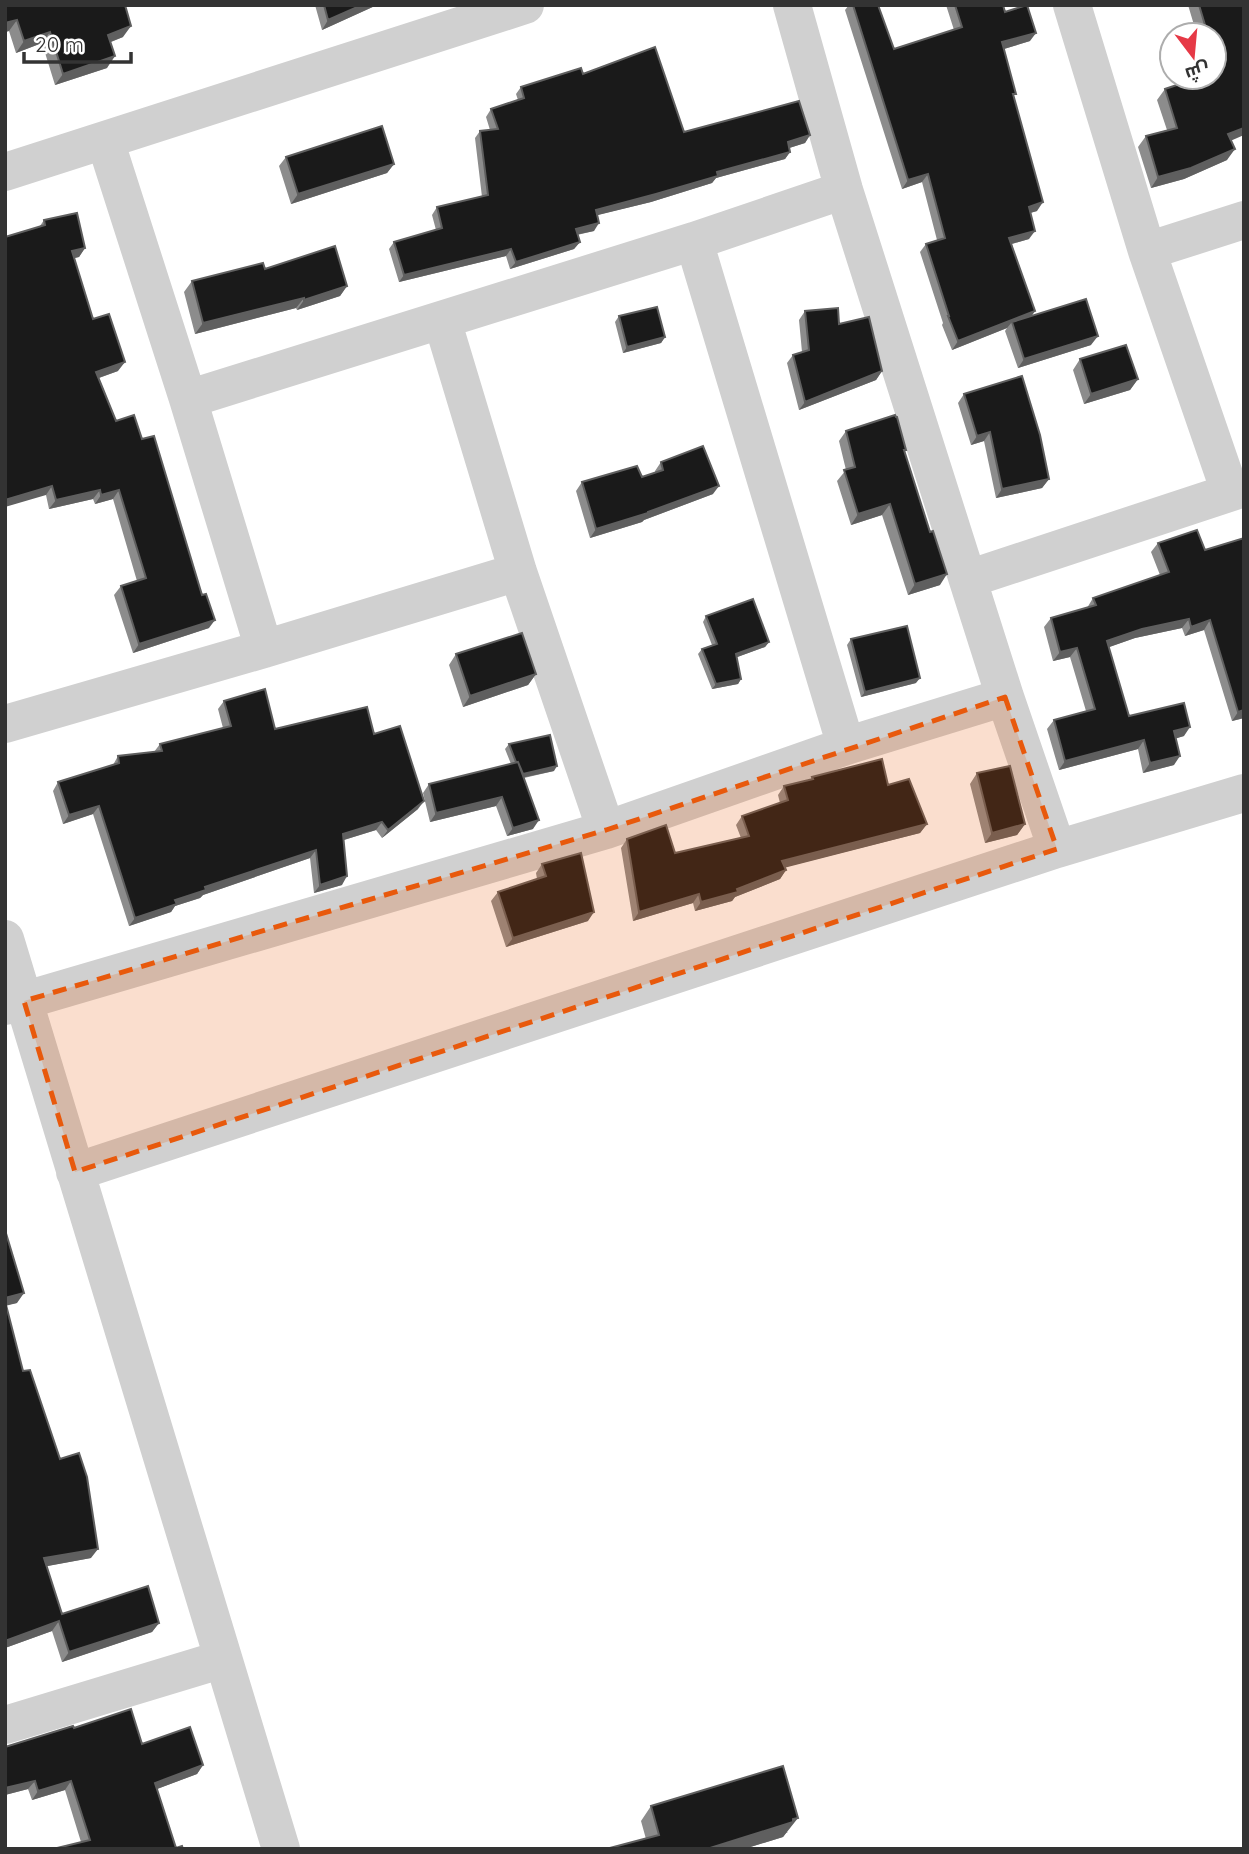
<svg xmlns="http://www.w3.org/2000/svg" width="1249" height="1854" viewBox="0 0 1249 1854" font-family="Quicksand,Cairo,sans-serif">
<style>
.lines{fill:none;stroke-linecap:round;stroke-linejoin:round}
.street{stroke:#d0d0d0;stroke-width:38}
.wall{fill:#8c8c8c}
.shaded-wall{fill:#5f5f5f}
.building{fill:#1a1a1a;stroke:#5f5f5f;stroke-width:2}
.marked{fill:#e8590c;fill-opacity:0.2;stroke:#e8590c;stroke-width:5;stroke-dasharray:14 9;stroke-linejoin:round}
</style>
<rect width="100%" height="100%" fill="#fff"/>
<g class="lines">
<!-- street -->
<path class="street" d="M792,5L844,190L1005,697L1057,849
M1072,5L1147,251L1230,492
M105,140L188,399L264,649
M5,172L525,5
M694,241L846,746
M1147,251L1244,220
M442,320L518,572L606,830
M188,399L694,241L844,190
M968,579L1244,488
M5,724L264,649L518,572
M5,939L281,1849
M5,1006L606,830L846,746L1005,697
M75,1172L1057,849L1244,793
M5,1725L223,1659"/>
</g>
<!-- wall -->
<path class="wall" d="M5,5L123,37L111,42L107,68L55,85L42,43L16,53L9,31L5,32Z
M315,5H377L322,30Z
M849,5H878L894,49L954,30L946,5H1003L1005,12L1030,41L1004,49L1037,211L1030,213L1029,239L1012,244L1032,315L1091,345L1018,368L1005,331L1007,328L952,350L942,325L943,323L920,252L926,244L937,240L922,182L902,189L845,10Z
M1188,5H1244L1231,141L1227,160L1184,179L1151,188L1138,147L1146,136L1167,130L1157,100L1165,89L1214,77V35H1197Z
M583,74L684,132L810,135L805,143L789,148L790,152L785,159L716,178L712,183L651,202L597,215L594,231L577,235L580,242L574,249L510,269L506,256L399,282L389,249L394,242L436,230L432,215L437,207L482,197L475,138L480,131L490,130L486,117L491,109L518,100L516,94L521,87Z
M286,157L394,164L387,173L291,204L279,166Z
M44,220L85,248L79,257L74,258L93,319L118,371L99,378L116,421L209,628L133,653L114,595L121,586L137,581L113,499L95,504L93,499L49,509L46,495L40,226Z
M265,269L347,286L340,296L297,310L296,308L195,334L184,292L192,281Z
M805,311L839,324L882,371L876,380L799,410L787,363L793,355L802,352L799,320Z
M619,316L665,337L661,343L623,353L615,322Z
M1080,359L1138,379L1130,390L1084,404L1073,370Z
M964,394L1049,479L1042,488L996,498L984,441L971,445L958,403Z
M846,431L906,450L905,452L940,585L908,595L882,515L851,525L837,481L846,470L839,441Z
M661,462L713,494L644,520L642,522L590,538L576,491L582,482L642,477L655,473V471Z
M1197,530L1244,718L1232,721L1204,630L1185,636L1182,628L1135,638L1109,647L1129,716L1184,736L1176,738L1174,765L1143,773L1138,749L1059,770L1047,729L1054,720L1086,711L1070,657L1053,661L1044,627L1051,618L1087,608L1093,598L1160,575L1151,552L1158,543Z
M706,616L769,642L765,647L737,657L741,679L738,684L712,689L698,654L702,649L712,645L703,622Z
M851,639L916,683L861,697L847,645Z
M456,654L536,674L528,685L463,707L449,665Z
M224,701L275,729L374,734L418,809L382,838L376,830L344,840L342,885L314,893L310,858L203,895L200,898L175,906L171,912L129,926L93,814L63,824L53,791L58,782L113,765L118,756L154,752L160,744L223,728L218,709Z
M509,744L554,771L524,778L533,829L507,836L496,806L430,822L423,793L429,784L511,764L505,749Z
M977,773L1025,824L1017,835L985,843L970,784Z
M812,777L888,785L927,824L920,833L785,867L786,870L780,879L735,897L732,901L695,911L693,903L633,921L621,848L627,839L675,853L741,838L736,825L742,816L780,803L778,795L784,786L810,780Z
M542,864L588,921L506,947L491,901L498,892L537,879L536,873Z
M5,1230L17,1303L6,1305L23,1371L91,1558L47,1566L62,1614L159,1623L152,1632L62,1662L52,1631L5,1648Z
M74,1728L142,1744L203,1765L197,1774L157,1789L176,1848L183,1849L81,1842L65,1790L32,1800L28,1789L5,1795V1747Z
M651,1806L788,1832L786,1833L783,1837L744,1849H606L646,1839L641,1821Z"/>
<!-- shaded-wall -->
<path class="shaded-wall" d="M362,5H377L322,30L328,20Z
M17,20L9,31L5,32V23Z
M131,26L123,37L100,46L108,35Z
M50,32L42,43L16,53L24,41Z
M1036,33L1030,41L997,51L1002,42Z
M115,56L107,68L55,85L63,74Z
M1244,128V135L1221,145L1228,134Z
M810,135L805,143L783,150L788,142Z
M1235,149L1227,160L1184,179L1151,188L1158,177Z
M790,152L785,159L716,178L712,183L651,202L590,217L596,210L717,172Z
M394,164L387,173L291,204L298,194Z
M928,174L922,182L902,189L908,180Z
M1043,202L1037,211L1023,215L1029,207Z
M599,223L594,231L570,236L576,229Z
M1035,231L1029,239L1004,246L1009,238Z
M580,242L574,249L510,269L516,262Z
M85,248L79,257L66,260L72,251Z
M511,249L506,256L399,282L404,275Z
M347,286L340,296L297,310L304,300Z
M304,298L296,308L195,334L203,323Z
M1035,311L1029,320L1012,322L1007,328L952,350L958,341Z
M1098,336L1091,345L1018,368L1024,359Z
M665,337L661,343L623,353L627,347Z
M125,362L118,371L90,381L96,372Z
M882,371L876,380L799,410L805,402Z
M1138,379L1130,390L1084,404L1091,394Z
M990,432L984,441L971,445L977,436Z
M1049,479L1042,488L996,498L1002,489Z
M52,486L46,495L5,507V500Z
M719,486L713,494L644,520L642,522L590,538L596,529Z
M100,490L93,499L49,509L56,500Z
M119,490L113,499L95,504L101,495Z
M890,504L882,515L851,525L858,514Z
M947,574L940,585L908,595L915,584Z
M1189,619L1182,628L1135,638L1101,650L1107,641L1142,629Z
M215,620L209,628L133,653L139,644Z
M1210,620L1204,630L1185,636L1191,627Z
M769,642L765,647L732,659L736,654Z
M1077,648L1070,657L1053,661L1060,652Z
M536,674L528,685L463,707L470,696Z
M920,678L916,683L861,697L865,692Z
M741,679L738,684L712,689L716,684Z
M1244,710V718L1232,721L1238,712Z
M1190,727L1184,736L1168,741L1174,731Z
M1144,740L1138,749L1059,770L1065,761Z
M1180,756L1174,765L1143,773L1150,763Z
M557,766L554,771L516,779L520,774Z
M502,797L496,806L430,822L436,813Z
M424,801L418,809L382,838L388,830Z
M99,806L93,814L63,824L69,815Z
M539,820L533,829L507,836L513,828Z
M382,822L376,830L337,842L343,834Z
M927,824L920,833L776,870L782,861Z
M1025,824L1017,835L985,843L992,833Z
M316,850L310,858L203,895L200,898L175,906L171,912L129,926L135,918L175,900L205,887Z
M786,870L780,879L735,897L732,901L695,911L701,902Z
M347,876L342,885L314,893L320,885Z
M699,894L693,903L633,921L639,912Z
M594,912L588,921L506,947L513,938Z
M24,1293L17,1303L5,1306V1298Z
M98,1549L91,1558L37,1568L44,1558Z
M59,1621L52,1631L5,1648V1641Z
M159,1623L152,1632L62,1662L69,1652Z
M203,1765L197,1774L149,1792L155,1783Z
M35,1781L28,1789L5,1795V1788Z
M71,1781L65,1790L32,1800L38,1791Z
M798,1818L783,1837L744,1849H707Z"/>
<!-- building -->
<path class="building" d="M5,5H125L131,26L108,35L115,56L63,74L50,32L24,41L17,20L5,23Z
M324,5H362L328,20Z
M853,5H878L894,49L962,27L955,5H1003L1005,12L1027,5L1036,33L1002,42L1016,94H1013L1043,202L1029,207L1035,231L1009,238L1035,311L958,341L948,316H949L926,244L945,238L928,174L908,180Z
M1199,5H1244V128L1228,134L1235,149L1191,168L1158,177L1146,136L1177,128L1165,89L1201,77H1214V73L1220,71L1214,53V35H1208Z
M655,47L684,132L799,101L810,135L788,142L790,152L717,172L718,176L656,194L596,210L599,223L576,229L580,242L516,262L511,249L404,275L394,242L442,228L437,207L488,195L480,131L498,129L491,109L524,98L521,87L581,68L583,74Z
M382,126L394,164L298,194L286,157Z
M77,213L85,248L72,251L93,319L109,314L125,362L96,372L116,421L134,415L142,439L154,436L202,595L206,594L215,620L139,644L121,586L146,578L119,490L101,495L100,490L56,500L52,486L5,500V237L45,225L44,220Z
M335,246L347,286L304,300V298L203,323L192,281L263,263L265,269Z
M1086,299L1098,336L1024,359L1012,322Z
M657,307L665,337L627,347L619,316Z
M838,308L839,324L869,317L882,371L805,402L793,355L809,350L805,311Z
M1126,345L1138,379L1091,394L1080,359Z
M1022,376L1040,435L1049,479L1002,489L990,432L977,436L964,394Z
M895,415L896,417H897L906,450H904L930,532L933,531L947,574L915,584L890,504L858,514L844,470L855,467L846,431Z
M703,446L719,486L648,512V513L596,529L582,482L637,466L642,477L663,470L661,462Z
M1197,530L1205,550L1244,538V710L1238,712L1210,620L1191,627L1189,619L1142,629L1107,641L1129,716L1184,703L1190,727L1174,731L1180,756L1150,763L1144,740L1065,761L1054,720L1095,709L1077,648L1060,652L1051,618L1096,605L1093,598L1169,572L1158,543Z
M753,599L769,642L736,654L741,679L716,684L702,649L717,644L706,616Z
M907,626L920,678L865,692L851,639Z
M522,633L536,674L470,696L456,654Z
M265,689L275,729L367,707L374,734L400,726L424,801L388,830L382,822L343,834L347,876L320,885L316,850L205,887L206,890L175,900L177,904L135,918L99,806L69,815L58,782L119,763L118,756L162,751L160,744L231,726L224,701Z
M550,735L557,766L523,774L518,762H516L509,744Z
M882,759L888,785L909,779L927,824L782,861L786,870L737,889L738,892L701,902L699,894L639,912L627,839L666,825L675,853L749,836L742,816L788,800L784,786L813,779L812,777Z
M518,762L539,820L513,828L502,797L436,813L429,784Z
M1010,766L1025,824L992,833L977,773Z
M581,853L594,912L513,938L498,892L546,876L542,864Z
M5,1230L24,1293L5,1298Z
M5,1301L23,1371L30,1370L60,1459L79,1453L87,1477L98,1549L44,1558L62,1614L148,1586L159,1623L69,1652L59,1621L5,1641Z
M131,1709L142,1744L190,1727L203,1765L155,1783L176,1848L182,1846L183,1849H53L90,1840L71,1781L38,1791L35,1781L5,1788V1747L73,1726L74,1728Z
M783,1766L798,1818L793,1819V1822L707,1849H606L659,1835L651,1806Z"/>
<!-- marked area -->
<path class="marked" d="M1005,697L1057,849L75,1172L24,1001L606,830Z"/>
<!-- border -->
<rect width="1249" height="1854" fill="none" stroke="#333333" stroke-width="14"/>
<!-- north arrow -->
<g transform="translate(1193 56) rotate(164)"><circle r="33" fill="#ffffff" stroke="#adadad" stroke-width="2"/>
<path d="M0-5L12 26L0 18L-12 26Z" fill="#e63946"/>
<text y="-10" font-size="19" font-weight="bold" text-anchor="middle" fill="#333333">ش</text>
</g>
<!-- scale -->
<path d="M24 52v10h107v-10" fill="none" stroke="#333333" stroke-width="3.5"/>
<text x="35" y="52" font-size="21" fill="#333333" stroke="#ffffff" stroke-width="5" paint-order="stroke">20 m</text>
</svg>
